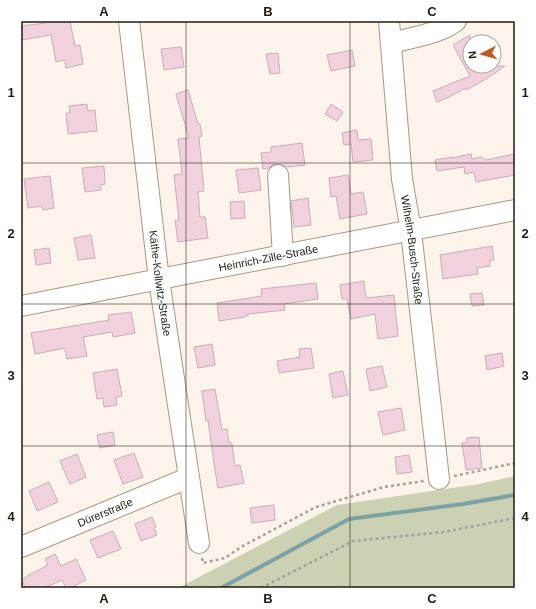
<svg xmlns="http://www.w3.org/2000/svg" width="536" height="609" viewBox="0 0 536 609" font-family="Arial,sans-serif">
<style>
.green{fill:#ccd1b3}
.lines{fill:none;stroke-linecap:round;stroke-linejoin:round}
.stream{stroke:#7da2a6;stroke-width:4}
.building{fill:#f1d1dd;stroke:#cbadb8}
.minor-casing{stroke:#aa9881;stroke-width:22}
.path{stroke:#a8a097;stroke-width:2.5;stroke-dasharray:3 3;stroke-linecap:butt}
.minor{stroke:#fff;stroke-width:20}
.grid{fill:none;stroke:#221b12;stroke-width:1;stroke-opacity:0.55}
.labels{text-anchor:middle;stroke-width:3;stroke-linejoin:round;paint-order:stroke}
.street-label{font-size:11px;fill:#221b12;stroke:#fff}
.neatline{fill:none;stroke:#221b12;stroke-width:1.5}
.grid-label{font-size:13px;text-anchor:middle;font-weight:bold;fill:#221b12}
</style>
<rect width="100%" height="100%" fill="#fcf4ea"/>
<!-- green -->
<path class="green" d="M515,476V588H178L337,505L479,484Z"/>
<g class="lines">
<!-- stream -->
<path class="stream" d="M221,588L349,519L463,504L515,495"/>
</g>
<!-- building -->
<path class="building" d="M45,21H70L75,46L80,45L83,64L66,68L65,60L56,62L51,35L21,40V26L46,23Z
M470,35V66H505L486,79L466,90L465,88L449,97L437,102L433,91L470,76L453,45Z
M181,47L184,67L164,70L161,49Z
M352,50L355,66L331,71L327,55Z
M278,53L280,73L270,74L266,54Z
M188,90L198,124H200L202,136L199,137L204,191L198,192L200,217H205L208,238L178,242L175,220H179L174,175L182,174L178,139L189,138L176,94Z
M87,104L88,111L95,110L97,131L68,134L66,113H70L69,106Z
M331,104L343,112L337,121L325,114Z
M357,130L358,140L371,139L373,160L353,162L351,144L344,145L342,133Z
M302,143L305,165L289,167L277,164L272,165L269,168L263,169L261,153L271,152V147Z
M471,154L472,159L481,157L486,160L514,154L515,175L476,182L474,172L465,174L464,167L437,171L435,160L452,157V158Z
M104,166L105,184L101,185V190L85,192L82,168Z
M258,168L261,190L239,193L236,170Z
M348,175L351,194L363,192L367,214L340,219L336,196L331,197L329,178Z
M50,176L54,208L43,210L42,206L28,208L24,179Z
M308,198L311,225L294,227L291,201Z
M244,201L245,218L231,219L230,202Z
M91,235L95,258L78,260L74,238Z
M492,246L494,260H490V266L477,268L478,274L443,279L440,255Z
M49,248L51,263L36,265L34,250Z
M364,281L366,298L394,295L398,336L378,339L375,314L351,319L347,299H342L340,285Z
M316,283L318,299L284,304L285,310L248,314V315L245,316V317L219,321L217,303L262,296L261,289Z
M482,293L484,305L472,306L470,294Z
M131,312L135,333L113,337L112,332L83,337L87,356L67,359L65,348L35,354L31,333L109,320L108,315Z
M212,344L215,365L198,368L194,347Z
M311,348L314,368L279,373L277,361L300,357L299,349Z
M502,353L504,366L487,370L485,356Z
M382,366L387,387L370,391L366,369Z
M117,369L122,396L116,397L117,405L104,407L103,398L97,399L93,373Z
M343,371L348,395L333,398L329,374Z
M215,389L222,430L227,429L229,442L232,444L235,466L240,465L244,483L218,488L215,470L208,420L206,421L202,391Z
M401,408L405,430L383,435L378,412Z
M113,432L115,445L100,448L97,435Z
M479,437L482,468L466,470L462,443L467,442V438Z
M134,453L143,477L123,484L114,460Z
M77,454L86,477L70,484L60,461Z
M409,455L412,472L397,474L395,457Z
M49,482L58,502L37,511L29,491Z
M274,505L275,520L252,523L250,508Z
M152,517L156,527L154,528L157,535L141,541L135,524Z
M113,531L121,549L98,558L90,540Z
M55,554L61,566L76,559L86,580L70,588H66L62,580L44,588H25L22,580L27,577V576L48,565L45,559Z"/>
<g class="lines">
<!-- minor casing -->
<g class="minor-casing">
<g id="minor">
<path id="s1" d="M129,21L159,280L199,543"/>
<path id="s2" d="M389,21L402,179L411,231L439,479"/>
<path d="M392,43C413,37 439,34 456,21"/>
<path d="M278,175L283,256"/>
<path id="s3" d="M21,306L515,210"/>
<path id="s4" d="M21,547L188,478"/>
</g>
</g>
<!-- path -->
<path class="path" d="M454,476L515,463
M202,558L203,563L225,558L241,547L316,507L384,487L424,481
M261,588L353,541L444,532L515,518"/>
<!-- minor -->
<use href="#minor" class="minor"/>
</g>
<!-- grid -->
<path class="grid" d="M186,21V588M350,21V588M21,163H515M21,304H515M21,446H515"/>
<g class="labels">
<!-- street labels -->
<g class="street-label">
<text dy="4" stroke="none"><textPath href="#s2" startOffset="230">Wilhelm-Busch-Straße</textPath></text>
<text dy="4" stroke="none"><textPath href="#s3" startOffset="252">Heinrich-Zille-Straße</textPath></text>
<text dy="4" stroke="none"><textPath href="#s1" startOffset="264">Käthe-Kollwitz-Straße</textPath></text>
<text dy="4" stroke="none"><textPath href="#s4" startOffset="91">Dürerstraße</textPath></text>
</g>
</g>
<!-- border -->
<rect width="536" height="609" fill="none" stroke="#ffffff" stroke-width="44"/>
<!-- north arrow -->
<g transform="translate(482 54) rotate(264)"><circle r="19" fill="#ffffff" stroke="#a7a4a0"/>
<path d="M0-3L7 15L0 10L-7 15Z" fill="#bf5d21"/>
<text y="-6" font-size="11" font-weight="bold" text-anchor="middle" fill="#221b12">N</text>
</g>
<rect x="22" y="22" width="492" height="565" class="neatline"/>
<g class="grid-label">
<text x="104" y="16">A</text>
<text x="268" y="16">B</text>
<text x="432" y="16">C</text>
<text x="11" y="97">1</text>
<text x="525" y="97">1</text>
<text x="11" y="238">2</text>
<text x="525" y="238">2</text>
<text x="11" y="380">3</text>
<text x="525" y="380">3</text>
<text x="11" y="521">4</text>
<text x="525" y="521">4</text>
<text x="104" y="603">A</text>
<text x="268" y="603">B</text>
<text x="432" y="603">C</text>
</g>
</svg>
